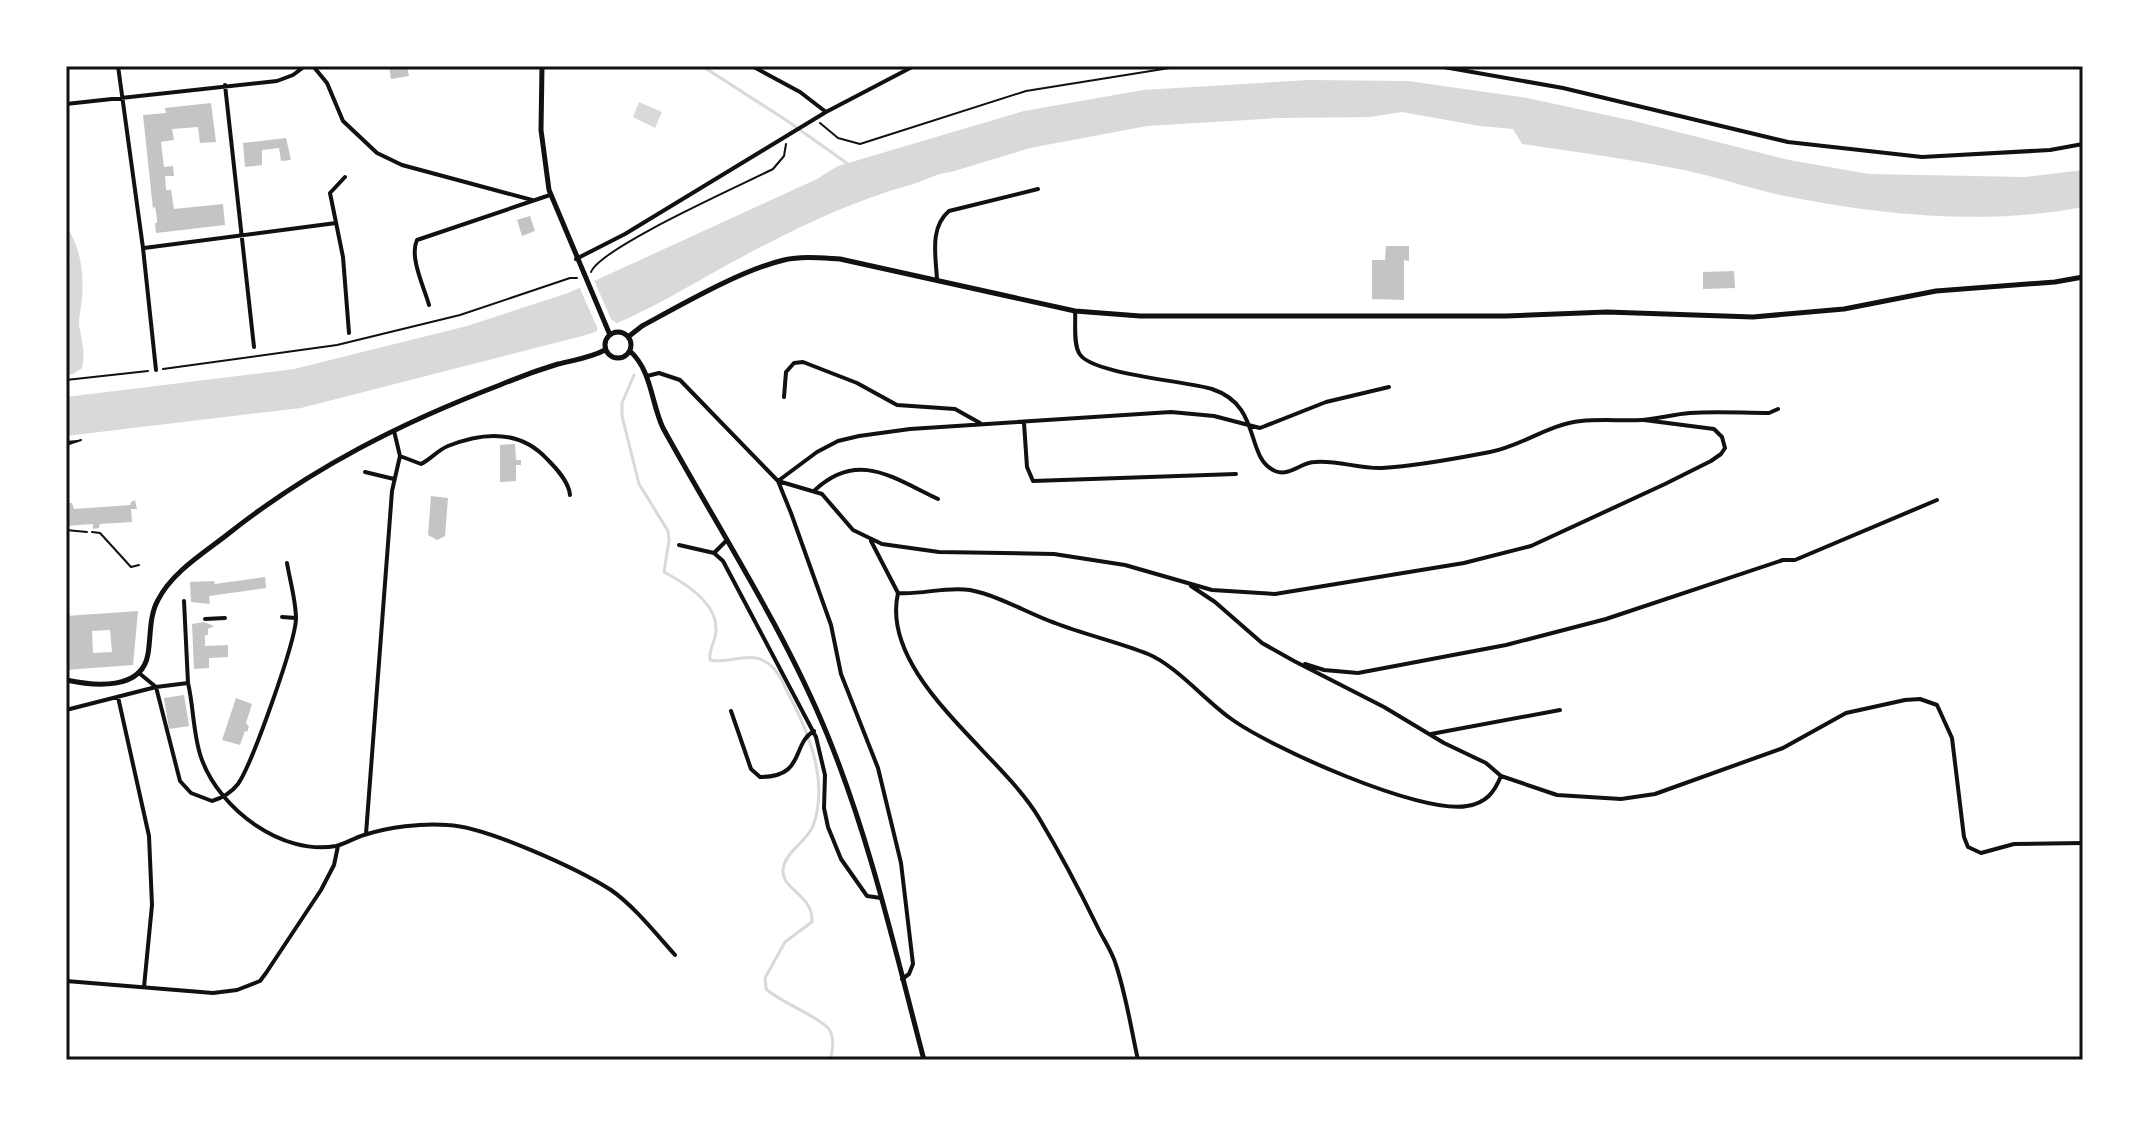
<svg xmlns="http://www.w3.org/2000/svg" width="2149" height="1126" viewBox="0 0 2149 1126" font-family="'Source Sans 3',sans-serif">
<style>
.water{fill:#d9d9d9}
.pier{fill:#fff}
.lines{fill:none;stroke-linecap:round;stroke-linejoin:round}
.stream{stroke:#d9d9d9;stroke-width:3}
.building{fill:#c4c4c4;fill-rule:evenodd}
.path{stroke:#111;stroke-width:2}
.service{stroke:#111;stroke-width:2}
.minor{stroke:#111;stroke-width:4}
.tertiary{stroke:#111;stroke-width:5}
.neatline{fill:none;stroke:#111;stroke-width:3}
</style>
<rect width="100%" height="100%" fill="#fff"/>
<!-- water -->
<path class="water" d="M1308,80L1408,81L1527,98L1634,121L1789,160L1869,174L2025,177L2083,170V207C1984,226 1878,215 1780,195C1744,187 1709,174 1673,168C1623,158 1573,152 1522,144L1513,129L1480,126L1402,112L1370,117L1279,118L1147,126L1030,148L951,172C937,173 924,181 910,185C852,201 794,229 740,258C689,285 641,317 586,335L301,408L66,436V397L294,369L467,326L568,293L817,179L838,166L1024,111L1143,90Z
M639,102L662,112L655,128L633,117Z
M66,226C81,247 84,274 82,299C81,308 79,316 79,324C81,340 86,351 82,368L73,374L66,375V265L70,261L66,252Z"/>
<!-- pier -->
<path class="pier" d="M593,278L611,319L619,325L597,336V327L578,284Z"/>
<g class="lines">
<!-- stream -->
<path class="stream" d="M702,66L786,120L848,164
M634,375L622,403V416L639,484L668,531L669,540L664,572C685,583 716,602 716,628C717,640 708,649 710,660C727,664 748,652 764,661C777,667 783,683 789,695C809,733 829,782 813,826C807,841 788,850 784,865C776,889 814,893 812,922L785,942L765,978L766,989C782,1003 817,1016 828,1028C835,1036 833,1051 830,1060"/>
</g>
<!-- building -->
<path class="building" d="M389,66H407L409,76L391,79Z
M211,103L216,142L200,143L198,127L172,129L174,140L161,142L164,167L173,166L174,176H165L166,190H171L174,209L223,204L225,225L156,233L155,223H157V219L155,206L153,209L143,115L166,113L165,108Z
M286,138L291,160L281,161L279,148L262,150V165L245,167L243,143Z
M530,216L535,231L522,236L517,220Z
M1386,246H1409V261L1404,260V300L1372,299V260H1385Z
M1734,271L1735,288L1703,289V272Z
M515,444L516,460H521V465H516V481L500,482V445Z
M431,496L448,498L445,536L437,540L428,535Z
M135,500L137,509H131L132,522L100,524L99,528L93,529V524L66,526V503H72L74,509L130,505L131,502Z
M265,577L266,588L209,596L210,604L191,602L190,582L214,581L215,584Z
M138,611L133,665L66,670V616ZM110,630L112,652L93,653L92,631Z
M204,622L214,626L208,629V635H205V646L228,645V657L209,658V668L194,669L192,624Z
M184,695L189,726L169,729L164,698Z
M236,698L252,704L246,723L249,727L247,732L245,731L240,745L222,740Z"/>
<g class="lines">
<!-- path -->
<path class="path" d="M820,123L838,138L860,144L1026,91L1182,66
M591,272C601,247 742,185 773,169L784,156L786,144
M163,369L337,345L460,315L570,278H577
M66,380L148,371
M66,442L77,441
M66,445L81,440
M66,530L87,532"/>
<!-- service -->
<path class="service" d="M92,532L100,533L131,567L139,565"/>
<!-- minor -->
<path class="minor" d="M118,66L143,248L156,370
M313,66L327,83L343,121L377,153L402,165L532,200
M752,66L800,92L826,112
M1438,66L1563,88L1788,142L1922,157L2050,150L2083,144
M225,85L254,347
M66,104L277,81L293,75L305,66
M345,177L330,193L343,257L349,333
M144,248L336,223
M576,259L625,234L826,112L914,66
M937,280C936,257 929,228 949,211L1038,189
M429,305C424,287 409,257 417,240L550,195
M1075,311C1076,324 1073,342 1079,353C1089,374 1187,381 1212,389C1263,406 1244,457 1275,471C1290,477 1301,462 1315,462C1337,460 1360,469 1382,468C1417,466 1454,459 1490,452C1522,446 1549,424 1581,421C1601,419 1622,421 1642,420C1658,419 1674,414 1690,413C1716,411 1743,413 1769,413L1778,409
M647,376L659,373L680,380L778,481L791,513L831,625L841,674L878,768L901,863L913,964L909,974L902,979
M784,397L786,372L794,363L803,362L857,383L897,405L955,409L980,423
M1024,423L1027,467L1033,481L1236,474
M400,456L421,464C431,459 438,450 448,446C483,432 520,430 547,459C557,469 569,482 570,495
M365,472L394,479
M778,481L822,494L853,530L882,544L939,552L1054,554L1125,565L1212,590L1275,594L1464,563L1531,546L1665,484L1711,461L1721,454L1725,448L1722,437L1714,429L1644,420
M778,481L817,452L838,441L859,436L910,429L1171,412L1214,416L1260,428L1326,402L1389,387
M815,490C858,450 893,478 938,499
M726,541L714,553L723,561L816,737L825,775L824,808L828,827L841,859L867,896L881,898
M871,541L898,593C922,595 946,586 970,590C1000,596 1027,613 1055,623C1086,635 1118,642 1148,654C1175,665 1205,700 1230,718C1269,747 1421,815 1467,806C1486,803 1494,793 1501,776
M679,545L714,553
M1191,586L1215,602L1262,643L1294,661L1384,707L1444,743L1486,763L1501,776L1557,795L1621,799L1655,794L1783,748L1846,713L1905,700L1920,699L1937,705L1952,738L1964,837L1968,847L1981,853L2014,844L2083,843
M898,593C879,676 1001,753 1039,818C1060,853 1079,889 1097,926C1103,939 1112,951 1116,965C1126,995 1131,1028 1138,1060
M282,617L296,618
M205,619L225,618
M1305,664L1324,670L1358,673L1506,645L1606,619L1783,560H1795L1937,500
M139,673L156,687
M188,683C194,708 193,737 202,760C220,809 282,856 336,846C345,844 354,838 364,835C389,827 421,823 448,825C487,827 578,869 611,890C633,905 657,935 675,955
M156,687L180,781L191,793L212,801C222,798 231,793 238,784C252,764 295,643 296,619C296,601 290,581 287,563
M118,697L149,836L152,905L144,987
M66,710L156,687L188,683L184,601
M731,711L751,769L760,777C806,777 791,744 814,731
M1431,734L1560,710
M366,834L392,491L400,456L394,431
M66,981L213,993L237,990L260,981L266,973L321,890L334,865L338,846"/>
<!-- tertiary -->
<path class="tertiary" d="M542,66L541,130L549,190L610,335
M605 345a13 13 0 1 1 26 0a13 13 0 1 1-26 0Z
M628,337L642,326C681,305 741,270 784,260C802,256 821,258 840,259L1075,311L1140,316H1506L1607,312L1753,317L1844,309L1936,291L2055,282L2083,277
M630,351C652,371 651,403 663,428C718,528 784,629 827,734C870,839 895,950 924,1060
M66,680C94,686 142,691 148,654C151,636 149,616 158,600C172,572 204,553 228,534C311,468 403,422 500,385C519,377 538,370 558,364C574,360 590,358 605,350"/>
</g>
<!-- border -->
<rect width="2149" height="1126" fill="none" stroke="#ffffff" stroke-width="136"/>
<rect x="68" y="68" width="2013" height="990" class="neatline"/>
</svg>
